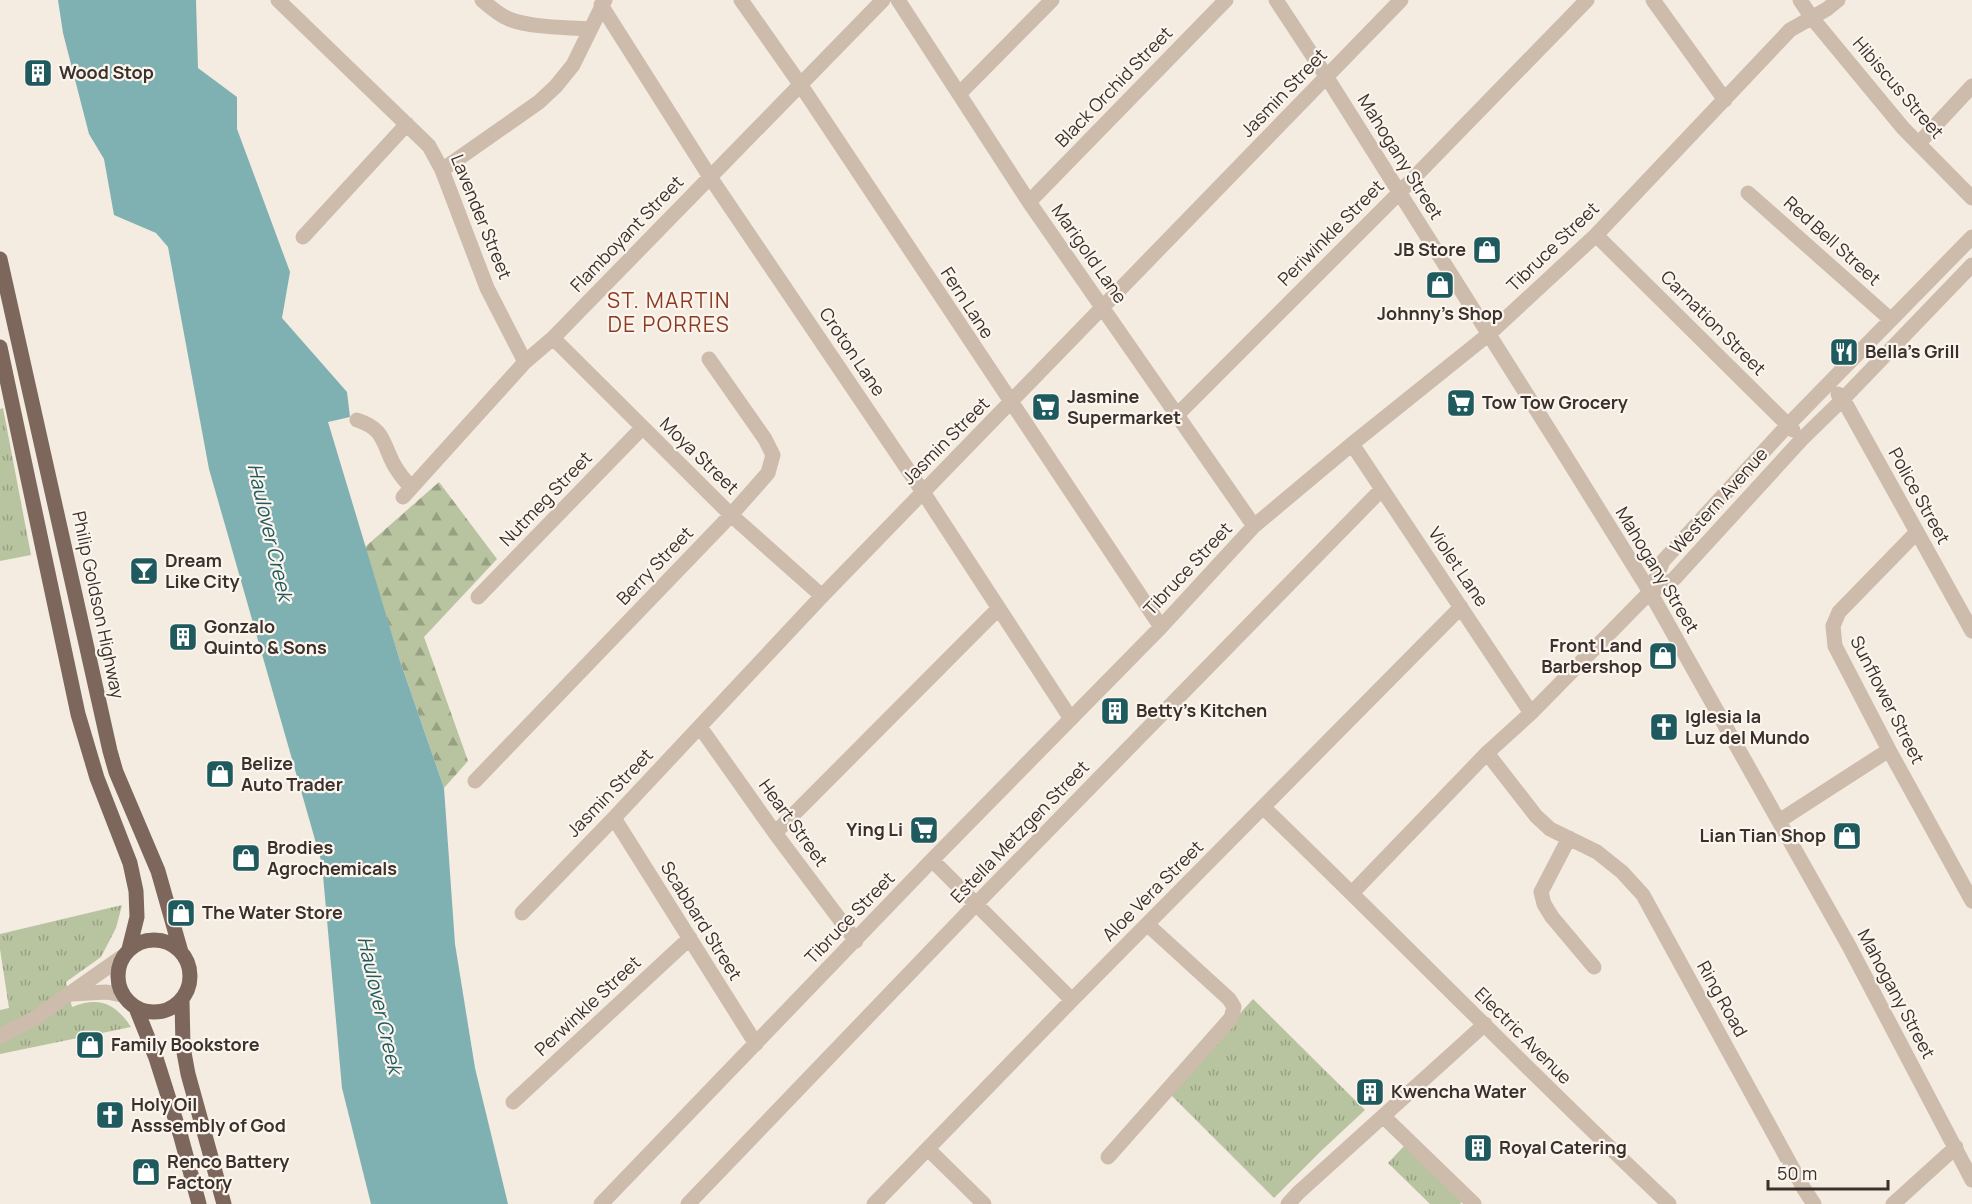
<svg xmlns="http://www.w3.org/2000/svg" width="1972" height="1204" viewBox="0 0 1972 1204" font-family="Manrope,sans-serif">
<style>
.grass{fill:url(#grass-tufts)}
.forest{fill:url(#forest-firs)}
.water{fill:#7fb0b2}
.lines{fill:none;stroke-linecap:round;stroke-linejoin:round}
.minor{stroke:#cdbbac;stroke-width:15}
.major{stroke:#7d675c;stroke-width:15}
.labels{text-anchor:middle;stroke-width:4.5;stroke-linejoin:round;paint-order:stroke}
.poi-label{font-size:18px;font-weight:bold;fill:#3b302b;stroke:#fbf5ee;text-anchor:start}
.street-label{font-size:18px;fill:#3b302b;stroke:#fbf5ee}
.water-label{font-size:20px;font-style:italic;fill:#1f5a5e;stroke:#fbf5ee}
.quarter-label{font-size:21px;letter-spacing:1.5px;fill:#8c3b22;stroke:#fbf5ee}
</style>
<defs>
<pattern id="grass-tufts" width="24" height="20" patternUnits="userSpaceOnUse" patternTransform="scale(1.5)"><rect width="24" height="20" fill="#b8c4a0"/><path d="M3 7l-1-3M5 7V3M7 7l1-3M15 17l-1-3M17 17v-4M19 17l1-3" fill="none" stroke="#97a083"/></pattern>
<pattern id="forest-firs" width="22" height="20" patternUnits="userSpaceOnUse" patternTransform="scale(1.5)"><rect width="22" height="20" fill="#b8c4a0"/><path d="M5 1l3.5 6h-7zM16 11l3.5 6h-7z" fill="#97a083"/></pattern>
</defs>
<rect width="100%" height="100%" fill="#f4ebe1"/>
<!-- grass -->
<path class="grass" d="M3,408L31,555L0,561V409Z
M122,905L116,928L101,957L66,982L72,1007C99,996 115,1003 131,1027L0,1054V1010L9,1008L0,949V934Z
M1253,999L1365,1110L1321,1151L1274,1198L1166,1090L1213,1043Z
M1406,1144L1464,1200L1460,1204H1430L1388,1163Z"/>
<!-- forest -->
<path class="forest" d="M439,482L497,559L424,637L468,761L444,788L400,661L365,547Z"/>
<!-- water -->
<path class="water" d="M58,0H196L198,68L237,97V129L290,272L282,318L347,392L350,417L328,422L400,661L444,788L455,944L475,1068L508,1204H371L342,1088L322,864L209,469L168,247L156,233L114,215L104,159L89,134L63,33Z"/>
<g class="lines">
<!-- minor -->
<path class="minor" d="M278,0L429,146L442,170L487,288L525,362
M482,0C490,7 499,15 509,19C532,28 565,27 590,29
M741,0L800,84L1161,627
M898,0L1029,202L1254,526
M1276,0L1326,76L1563,452L1650,592L1849,946L1972,1180
M1653,0L1725,100
M1800,0L1812,18L1903,128L1972,198
M601,5L710,177L923,492L1071,719
M960,93L1052,0
M1919,143L1972,86
M442,170L539,102L556,86L573,65L605,0
M1748,193L1890,319
M1029,202L1226,0
M1596,235L1793,430
M303,237L407,124
M553,338L731,515L822,596
M1838,394L1843,399L1972,631
M1176,416L1399,193L1587,0
M357,420C384,429 382,441 393,463C398,472 404,480 411,487
M1352,444L1531,713
M403,497L525,362L553,338L883,0
M1917,532L1839,612L1833,626L1835,646L1889,750L1972,901
M1650,592L1663,561L1788,425L1972,237
M478,597L642,428
M700,727L775,833L856,941
M1487,753L1536,816L1550,829L1597,852L1622,872L1643,895L1804,1189L1814,1204
M475,781L731,515L768,473L773,455L765,439L709,359
M1263,807C1399,938 1531,1074 1669,1204
M614,818L756,1044
M1779,821L1889,750
M775,833L998,609
M1569,838L1541,892L1544,904L1552,917L1594,967
M932,860L1072,1000
M1352,893L1487,753L1531,713L1650,592L1674,579L1802,439L1843,399L1972,265
M522,913L614,818L822,596L1401,0
M72,994L106,992L122,995
M0,1036L35,1018L122,957
M513,1102L690,938
M1383,1116L1474,1204
M928,1149L984,1204
M1108,1157L1231,1018L1234,1007L1229,999L1148,925
M601,1204L932,860L1161,627L1254,526L1352,444L1489,334L1596,235L1790,30L1827,9L1838,0
M688,1204L976,904L1382,489
M874,1204L1072,1000L1461,607
M1288,1204L1298,1193L1485,1024
M1893,1204L1956,1147"/>
<!-- major -->
<path class="major" d="M0,259L110,751L116,772L158,871L181,952
M0,347L78,714L97,778L130,863L136,891L137,917L129,949
M118 976a36 36 0 1 1 72 0a36 36 0 1 1-72 0Z
M182,1001L183,1047L188,1074L224,1204
M136,1008L156,1058L181,1137L199,1204"/>
</g>
<!-- icons -->
<defs>
<g id="building-square" transform="scale(1.5)"><rect x="-9" y="-9" width="18" height="18" rx="4" fill="#1f5a5e" stroke="#fbf5ee"/><path d="M-4-6H4V6H1V3H-1V6H-4ZM-2.5-4.3h1.7v1.8h-1.7ZM.8-4.3h1.7v1.8H.8ZM-2.5-1h1.7V.8h-1.7ZM.8-1h1.7V.8H.8Z" fill="#fff"/></g>
<g id="shop-square" transform="scale(1.5)"><rect x="-9" y="-9" width="18" height="18" rx="4" fill="#1f5a5e" stroke="#fbf5ee"/><path d="M-5-2.5h2.3a2.7 3.5 0 0 1 5.4 0H5L5.5 6h-11ZM-1.5-2.5h3a1.5 2.3 0 0 0-3 0Z" fill="#fff"/></g>
<g id="restaurant-square" transform="scale(1.5)"><rect x="-9" y="-9" width="18" height="18" rx="4" fill="#1f5a5e" stroke="#fbf5ee"/><path d="M-5-6h1v4h1v-4h1v4h1v-4h1v5L-1.5 .5V6h-2V.5L-5-1ZM5-6V6H3V1.5H1.5Q1.5-4 5-6Z" fill="#fff"/></g>
<g id="supermarket-square" transform="scale(1.5)"><rect x="-9" y="-9" width="18" height="18" rx="4" fill="#1f5a5e" stroke="#fbf5ee"/><path d="M-6-5.5h2.5l.6 2H6L4.5 2H-2.5L-4.4-4H-6ZM-1.5 3.2a1.3 1.3 0 1 0 .1 0ZM3 3.2a1.3 1.3 0 1 0 .1 0Z" fill="#fff"/></g>
<g id="bar-square" transform="scale(1.5)"><rect x="-9" y="-9" width="18" height="18" rx="4" fill="#1f5a5e" stroke="#fbf5ee"/><path d="M-6-5H6L.8 .8V4.5H3.5V6h-7V4.5H-.8V.8Z" fill="#fff"/></g>
<g id="church-square" transform="scale(1.5)"><rect x="-9" y="-9" width="18" height="18" rx="4" fill="#1f5a5e" stroke="#fbf5ee"/><path d="M-1.2-6h2.4v3.5h3.3v2.4h-3.3V6h-2.4V-.1h-3.3v-2.4h3.3Z" fill="#fff"/></g>
</defs>
<g fill-rule="evenodd">
<use href="#building-square" x="38" y="73"/>
<use href="#shop-square" x="1487" y="250"/>
<use href="#shop-square" x="1440" y="285"/>
<use href="#restaurant-square" x="1844" y="352"/>
<use href="#supermarket-square" x="1461" y="403"/>
<use href="#supermarket-square" x="1046" y="407"/>
<use href="#bar-square" x="144" y="571"/>
<use href="#building-square" x="183" y="637"/>
<use href="#shop-square" x="1663" y="656"/>
<use href="#building-square" x="1115" y="711"/>
<use href="#church-square" x="1664" y="727"/>
<use href="#shop-square" x="220" y="774"/>
<use href="#supermarket-square" x="924" y="830"/>
<use href="#shop-square" x="1847" y="836"/>
<use href="#shop-square" x="246" y="858"/>
<use href="#shop-square" x="181" y="913"/>
<use href="#shop-square" x="90" y="1045"/>
<use href="#building-square" x="1370" y="1092"/>
<use href="#church-square" x="110" y="1115"/>
<use href="#building-square" x="1478" y="1148"/>
<use href="#shop-square" x="146" y="1172"/>
</g>
<g class="labels">
<!-- poi labels -->
<g class="poi-label">
<text x="59" y="79">Wood Stop</text>
<text x="1466" y="256" text-anchor="end">JB Store</text>
<text x="1440" y="320" text-anchor="middle">Johnny's Shop</text>
<text x="1865" y="358">Bella's Grill</text>
<text x="1067" y="403">Jasmine<tspan x="1067" dy="21">Supermarket</tspan></text>
<text x="1482" y="409">Tow Tow Grocery</text>
<text x="165" y="567">Dream<tspan x="165" dy="21">Like City</tspan></text>
<text x="204" y="633">Gonzalo<tspan x="204" dy="21">Quinto &amp; Sons</tspan></text>
<text x="1642" y="652" text-anchor="end">Front Land<tspan x="1642" dy="21">Barbershop</tspan></text>
<text x="1136" y="717">Betty's Kitchen</text>
<text x="1685" y="723">Iglesia la<tspan x="1685" dy="21">Luz del Mundo</tspan></text>
<text x="241" y="770">Belize<tspan x="241" dy="21">Auto Trader</tspan></text>
<text x="903" y="836" text-anchor="end">Ying Li</text>
<text x="1826" y="842" text-anchor="end">Lian Tian Shop</text>
<text x="267" y="854">Brodies<tspan x="267" dy="21">Agrochemicals</tspan></text>
<text x="202" y="919">The Water Store</text>
<text x="111" y="1051">Family Bookstore</text>
<text x="1391" y="1098">Kwencha Water</text>
<text x="131" y="1111">Holy Oil<tspan x="131" dy="21">Asssembly of God</tspan></text>
<text x="1499" y="1154">Royal Catering</text>
<text x="167" y="1168">Renco Battery<tspan x="167" dy="21">Factory</tspan></text>
</g>
<!-- street labels -->
<g class="street-label">
<text transform="translate(1114 87) rotate(-46)" y="6">Black Orchid Street</text>
<text transform="translate(1898 88) rotate(49)" y="6">Hibiscus Street</text>
<text transform="translate(1284 93) rotate(-46)" y="6">Jasmin Street</text>
<text transform="translate(1400 157) rotate(58)" y="6">Mahogany Street</text>
<text transform="translate(481 217) rotate(68)" y="6">Lavender Street</text>
<text transform="translate(1331 233) rotate(-45)" y="6">Periwinkle Street</text>
<text transform="translate(627 234) rotate(-46)" y="6">Flamboyant Street</text>
<text transform="translate(1832 241) rotate(42)" y="6">Red Bell Street</text>
<text transform="translate(1553 247) rotate(-44)" y="6">Tibruce Street</text>
<text transform="translate(1089 254) rotate(55)" y="6">Marigold Lane</text>
<text transform="translate(967 303) rotate(57)" y="6">Fern Lane</text>
<text transform="translate(1713 323) rotate(45)" y="6">Carnation Street</text>
<text transform="translate(852 352) rotate(56)" y="6">Croton Lane</text>
<text transform="translate(946 441) rotate(-45)" y="6">Jasmin Street</text>
<text transform="translate(699 456) rotate(44)" y="6">Moya Street</text>
<text transform="translate(1919 496) rotate(61)" y="6">Police Street</text>
<text transform="translate(546 499) rotate(-46)" y="6">Nutmeg Street</text>
<text transform="translate(1719 501) rotate(-48)" y="6">Western Avenue</text>
<text transform="translate(655 566) rotate(-46)" y="6">Berry Street</text>
<text transform="translate(1458 567) rotate(56)" y="6">Violet Lane</text>
<text transform="translate(1188 569) rotate(-47)" y="6">Tibruce Street</text>
<text transform="translate(1657 570) rotate(59)" y="6">Mahogany Street</text>
<text transform="translate(98 605) rotate(78)" y="6">Philip Goldson Highway</text>
<text transform="translate(1887 700) rotate(63)" y="6">Sunflower Street</text>
<text transform="translate(610 793) rotate(-46)" y="6">Jasmin Street</text>
<text transform="translate(793 823) rotate(54)" y="6">Heart Street</text>
<text transform="translate(1020 832) rotate(-46)" y="6">Estella Metzgen Street</text>
<text transform="translate(1153 891) rotate(-45)" y="6">Aloe Vera Street</text>
<text transform="translate(850 918) rotate(-46)" y="6">Tibruce Street</text>
<text transform="translate(701 921) rotate(58)" y="6">Scabbard Street</text>
<text transform="translate(1896 994) rotate(62)" y="6">Mahogany Street</text>
<text transform="translate(1722 999) rotate(61)" y="6">Ring Road</text>
<text transform="translate(588 1006) rotate(-43)" y="6">Perwinkle Street</text>
<text transform="translate(1523 1036) rotate(45)" y="6">Electric Avenue</text>
</g>
<!-- water labels -->
<g class="water-label">
<text transform="translate(270 532) rotate(77)" y="7">Haulover Creek</text>
<text transform="translate(380 1005) rotate(77)" y="7">Haulover Creek</text>
</g>
<!-- quarter labels -->
<g class="quarter-label">
<text x="669" y="308">ST. MARTIN<tspan x="669" dy="24">DE PORRES</tspan></text>
</g>
</g>
<!-- scale -->
<path d="M1768 1180v9h120v-9" fill="none" stroke="#3b302b" stroke-width="3"/>
<text x="1777" y="1180" font-size="18" fill="#3b302b" stroke="#fbf5ee" stroke-width="4.5" paint-order="stroke">50 m</text>
</svg>
